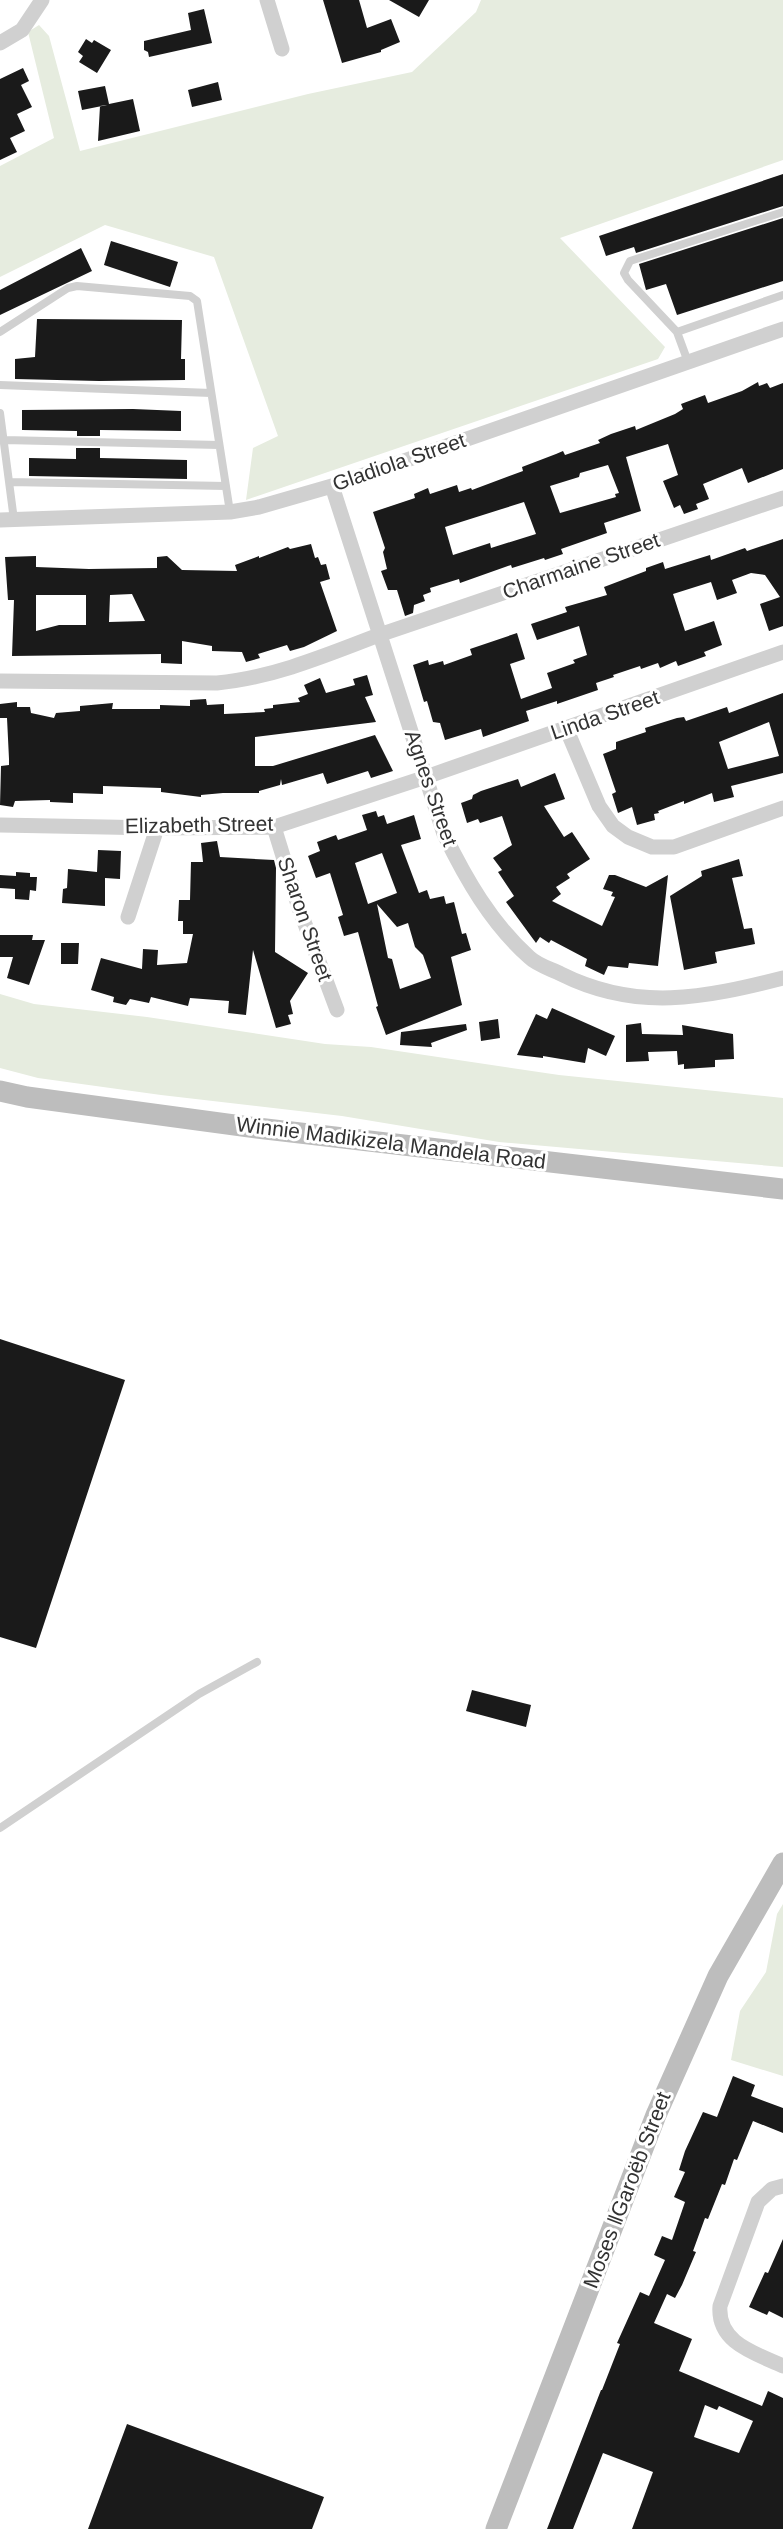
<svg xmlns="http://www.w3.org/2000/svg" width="783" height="2529" viewBox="0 0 783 2529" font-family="Helvetica,sans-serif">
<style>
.green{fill:#e6ecdf}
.building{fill:#1a1a1a;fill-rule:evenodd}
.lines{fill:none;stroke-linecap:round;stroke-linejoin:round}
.service{stroke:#d0d0d0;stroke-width:8}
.minor{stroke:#d0d0d0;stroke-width:15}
.secondary{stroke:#bdbdbd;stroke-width:21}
.labels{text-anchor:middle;stroke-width:6;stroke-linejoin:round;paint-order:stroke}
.street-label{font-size:21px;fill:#333;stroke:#fff}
</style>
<rect width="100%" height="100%" fill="#fff"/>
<!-- green -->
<path class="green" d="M481,0H783V160L560,238L665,347L658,359L246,500L253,448L278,436L214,257L105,225L0,277V166L54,138L28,32L39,25L49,36L80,151L308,94L412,72L476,12Z
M0,994L34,1004L147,1017L325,1044L371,1047L559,1075L783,1098V1167L499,1142L342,1116L161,1095L38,1078L0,1068Z
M783,1904V2076L731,2060L740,2011L766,1972L777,1914Z"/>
<!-- building -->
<path class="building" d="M323,0H359L367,28L391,19L400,42L381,50V52L342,63Z
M389,0H429L419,17Z
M204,9L212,43L149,57L148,52L144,50V41L191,30L188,13Z
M86,39L92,43L94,40L111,50L97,73L79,62L83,56L78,52Z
M23,68L29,81L21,85L32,107L17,114L25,131L10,138L17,152L0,160V79Z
M218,82L222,100L192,107L188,90Z
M105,86L109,104L133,99L140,131L98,141L100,106L107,105L82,110L78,91Z
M783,174V206L636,253L634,247L606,256L599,236Z
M783,218V281L677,315L666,284L646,290L639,264Z
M111,241L178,262L170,287L104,265Z
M81,248L92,271L0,315V290Z
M37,319L182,320L181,359H185V380L99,381L15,379V359L35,357Z
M758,382L759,386L767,383L770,388L783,383V469L748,483L742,468L703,484L709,499L696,504L698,509L684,514L680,505L674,508L663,481L678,475L668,444L626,457L641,511L604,523L607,533L561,549L563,554L545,560L544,558L512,568L511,565L460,583L459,579L430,588L431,592L423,595L425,601L414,605L413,613L405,616L397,590H388L381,571L387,569L383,552L385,548L373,512L415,498L414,494L428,488L430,494L457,485L459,492L471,488L472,490L523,471L522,467L556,454L563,451L565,455L600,443L598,440L611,434L635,426L636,430L675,414L683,409L681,404L705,395L708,403L742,391ZM608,465L619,493L615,494L616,497L560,513L550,486L579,477L580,473ZM524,502L536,534L491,548L490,543L453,555L445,527Z
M133,409L181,411V431L100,430V436H77V431L22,430V410Z
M76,448H100V458L187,460V479L29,476V458L76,459Z
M783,539V626L769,631L760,604L780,597L765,575L751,573L732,580L737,593L717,600L711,582L673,594L685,631L714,621L722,645L704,652L706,656L678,666L676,661L660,668L658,663L641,669L640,666L613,675L614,677L596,683L598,690L557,704V701L526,711L529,721L483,737L481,729L445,740L440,723L433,722L427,701L424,702L413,665L428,660L429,665L443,661L444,665L472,655L470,649L517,633L525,659L510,664L521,699L552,688L547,673L575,663L573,660L587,655L579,626L537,640L531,624L567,612L565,607L607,595L604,587L646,571V568L663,562L665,569L710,555L711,560L745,548L747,551Z
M311,544L315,558L318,557L321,565L326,564L330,579L320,582L337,631L304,647L290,651L287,645L258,654L260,658L246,662L242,652L212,651V646L182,641V664L161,663V654L12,656L14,600H8L5,557L36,556V567L89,569L157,568V557L167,556L182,570L237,571L235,565L259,556V558L288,547L290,549ZM132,594L145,621L109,622L110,595ZM36,595H86V625H59L36,631Z
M367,675L373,695L365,697L376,722L255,737V766H273L375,735L393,771L371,778L368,771L327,784L323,773L282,785L281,779L280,785L259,791V793H223L201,795V797L161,792V788L103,786V794L73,793V803L50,802V800L15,801L13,807L0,805L1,766L9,765V759L7,718H0V704L17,702V707H30L31,713L54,718L56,713L80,711V706L113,703L112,709H160V705L190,706V700L206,699L207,705L224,704V714L265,712L264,709L273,708V705L300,702L298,698L308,694L304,685L320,678L326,693L355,685L353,679Z
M783,693V773L731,786L734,797L714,802L712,793L684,804V801L658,811L659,813L654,814L655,820L637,825L632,807L618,813L612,794L616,792L603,754L616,749V742L646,732L645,728L677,718L684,717L686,721L727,707L729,713ZM769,722L779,756L728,769L719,742Z
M555,773L565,799L544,806L564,837L572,832L590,859L567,874L570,878L556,887L561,894L552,901L602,926L615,897L611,896L613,892L603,889L609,875H615L646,887L668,875L658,966L629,963L628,968L608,966L604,975L585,966L587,959L551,940L549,943L540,937L536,943L506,902L514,896L498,872L502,870L493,858L512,845L502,816L480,823L478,819L467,823L461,803L472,799L473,795L481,791L518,779L521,787Z
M376,811L378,817L384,815L387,824L414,815L421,839L401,845L419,893L427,890L430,899L444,896L446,904L454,902L462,934L466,933L471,950L451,957L462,1005L386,1035L376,1007L378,1006L358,932L344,936L338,917L343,915L330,873L316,878L308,856L320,851L317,842L336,835L338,840L367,830L362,815ZM382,853L397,893L368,904L355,863ZM377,904L397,927L408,923L415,947L423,955L431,978L400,989L392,959L388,958Z
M217,841L220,857L274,860L276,868L275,952L308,973L290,1001L293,1014L288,1015L291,1024L276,1028L253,950L246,1015L228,1013L229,1001L190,998L188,1006L151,997L149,1003L130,999L126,1005L113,1002L114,997L91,990L101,958L142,969L143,949L158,950L157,965L187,963L193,934H183V921H178L179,900H190L191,862H203L201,843Z
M98,850L121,851L120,879L105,878V906L62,903L63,889L67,888L68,869L97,872Z
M739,859L743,876L732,878L744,929L752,928L755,944L715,952L717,963L684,970L670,896L702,876L701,871Z
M16,872L30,873V877H37L36,891L30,890L29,900L15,899V889L0,888V875L16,876Z
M0,935H33L32,940H45L29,985L7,978L13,957H0Z
M61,943H79L78,964H61Z
M552,1008L615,1036L606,1056L588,1048L585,1063L543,1056V1058L517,1055L536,1014L547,1019Z
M498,1019L500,1038L481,1041L479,1022Z
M641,1023L642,1034L683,1035L682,1025L733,1034L734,1059L715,1060V1067L684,1069V1064L678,1065L677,1051L648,1052L649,1061L626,1062V1025Z
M466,1024L467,1030L431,1043L432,1047L400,1045L401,1032Z
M0,1339L125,1380L36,1648L0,1637Z
M472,1690L531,1705L526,1727L466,1711Z
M733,2076L755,2085L751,2096L783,2108V2133L753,2121L737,2160L734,2159L725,2185L722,2184L708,2219L705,2218L693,2251L696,2252L682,2285L675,2298L667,2294L654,2323L692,2339L679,2371L762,2406L768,2391L783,2398V2529H632L653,2472L603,2453L573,2529H547L601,2390H602L620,2344L617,2343L640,2292L649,2296L665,2260L654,2255L662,2236L672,2240L685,2202L674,2197L685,2172L679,2170L685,2151L703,2112L717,2117ZM705,2405L717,2410L719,2406L753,2421L739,2453L694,2437Z
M783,2239V2318L769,2311L767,2315L749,2307L765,2272L768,2273Z
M127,2424L324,2497L312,2529H88Z"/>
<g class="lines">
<!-- service -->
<path class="service" d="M0,332L68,288L77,286L190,296L197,301L230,512
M677,332L783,295
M688,362L677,332L628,280L624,273L630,261L783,212
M0,385L211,393
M0,413L14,520
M4,440L219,445
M9,482L226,486
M0,1828L199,1694L257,1662"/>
<!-- minor -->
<path class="minor" d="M267,0L282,49
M0,43L22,30L42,0
M332,486L444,834C466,879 491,923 529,957C537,965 551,969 561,974C637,1012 704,998 783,978
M0,520L230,512L259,507L332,486L783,329
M0,681L217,683C272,678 327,655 379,635L783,498
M566,728L599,806L613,826L628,837L652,847H674L783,808
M0,825L157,828L274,827L426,777L783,652
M274,827L299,908L337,1010
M128,917L157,828
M783,2186L772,2189L758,2202L720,2306C717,2343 755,2353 783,2366"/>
<!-- secondary -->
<path class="secondary" d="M0,1091L27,1097L257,1128L783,1189
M496,2529L656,2115L718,1976L783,1863"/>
</g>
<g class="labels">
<!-- street labels -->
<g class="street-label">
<text transform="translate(399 462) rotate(-19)" y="7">Gladiola Street</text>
<text transform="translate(581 566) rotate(-19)" y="7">Charmaine Street</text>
<text transform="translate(605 715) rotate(-19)" y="7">Linda Street</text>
<text transform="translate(431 788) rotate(71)" y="7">Agnes Street</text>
<text transform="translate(199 825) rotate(-1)" y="7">Elizabeth Street</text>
<text transform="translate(305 919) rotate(71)" y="7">Sharon Street</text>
<text transform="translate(391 1143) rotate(7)" y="7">Winnie Madikizela Mandela Road</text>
<text transform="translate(627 2190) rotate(-69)" y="7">Moses ǁGaroëb Street</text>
</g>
</g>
</svg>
